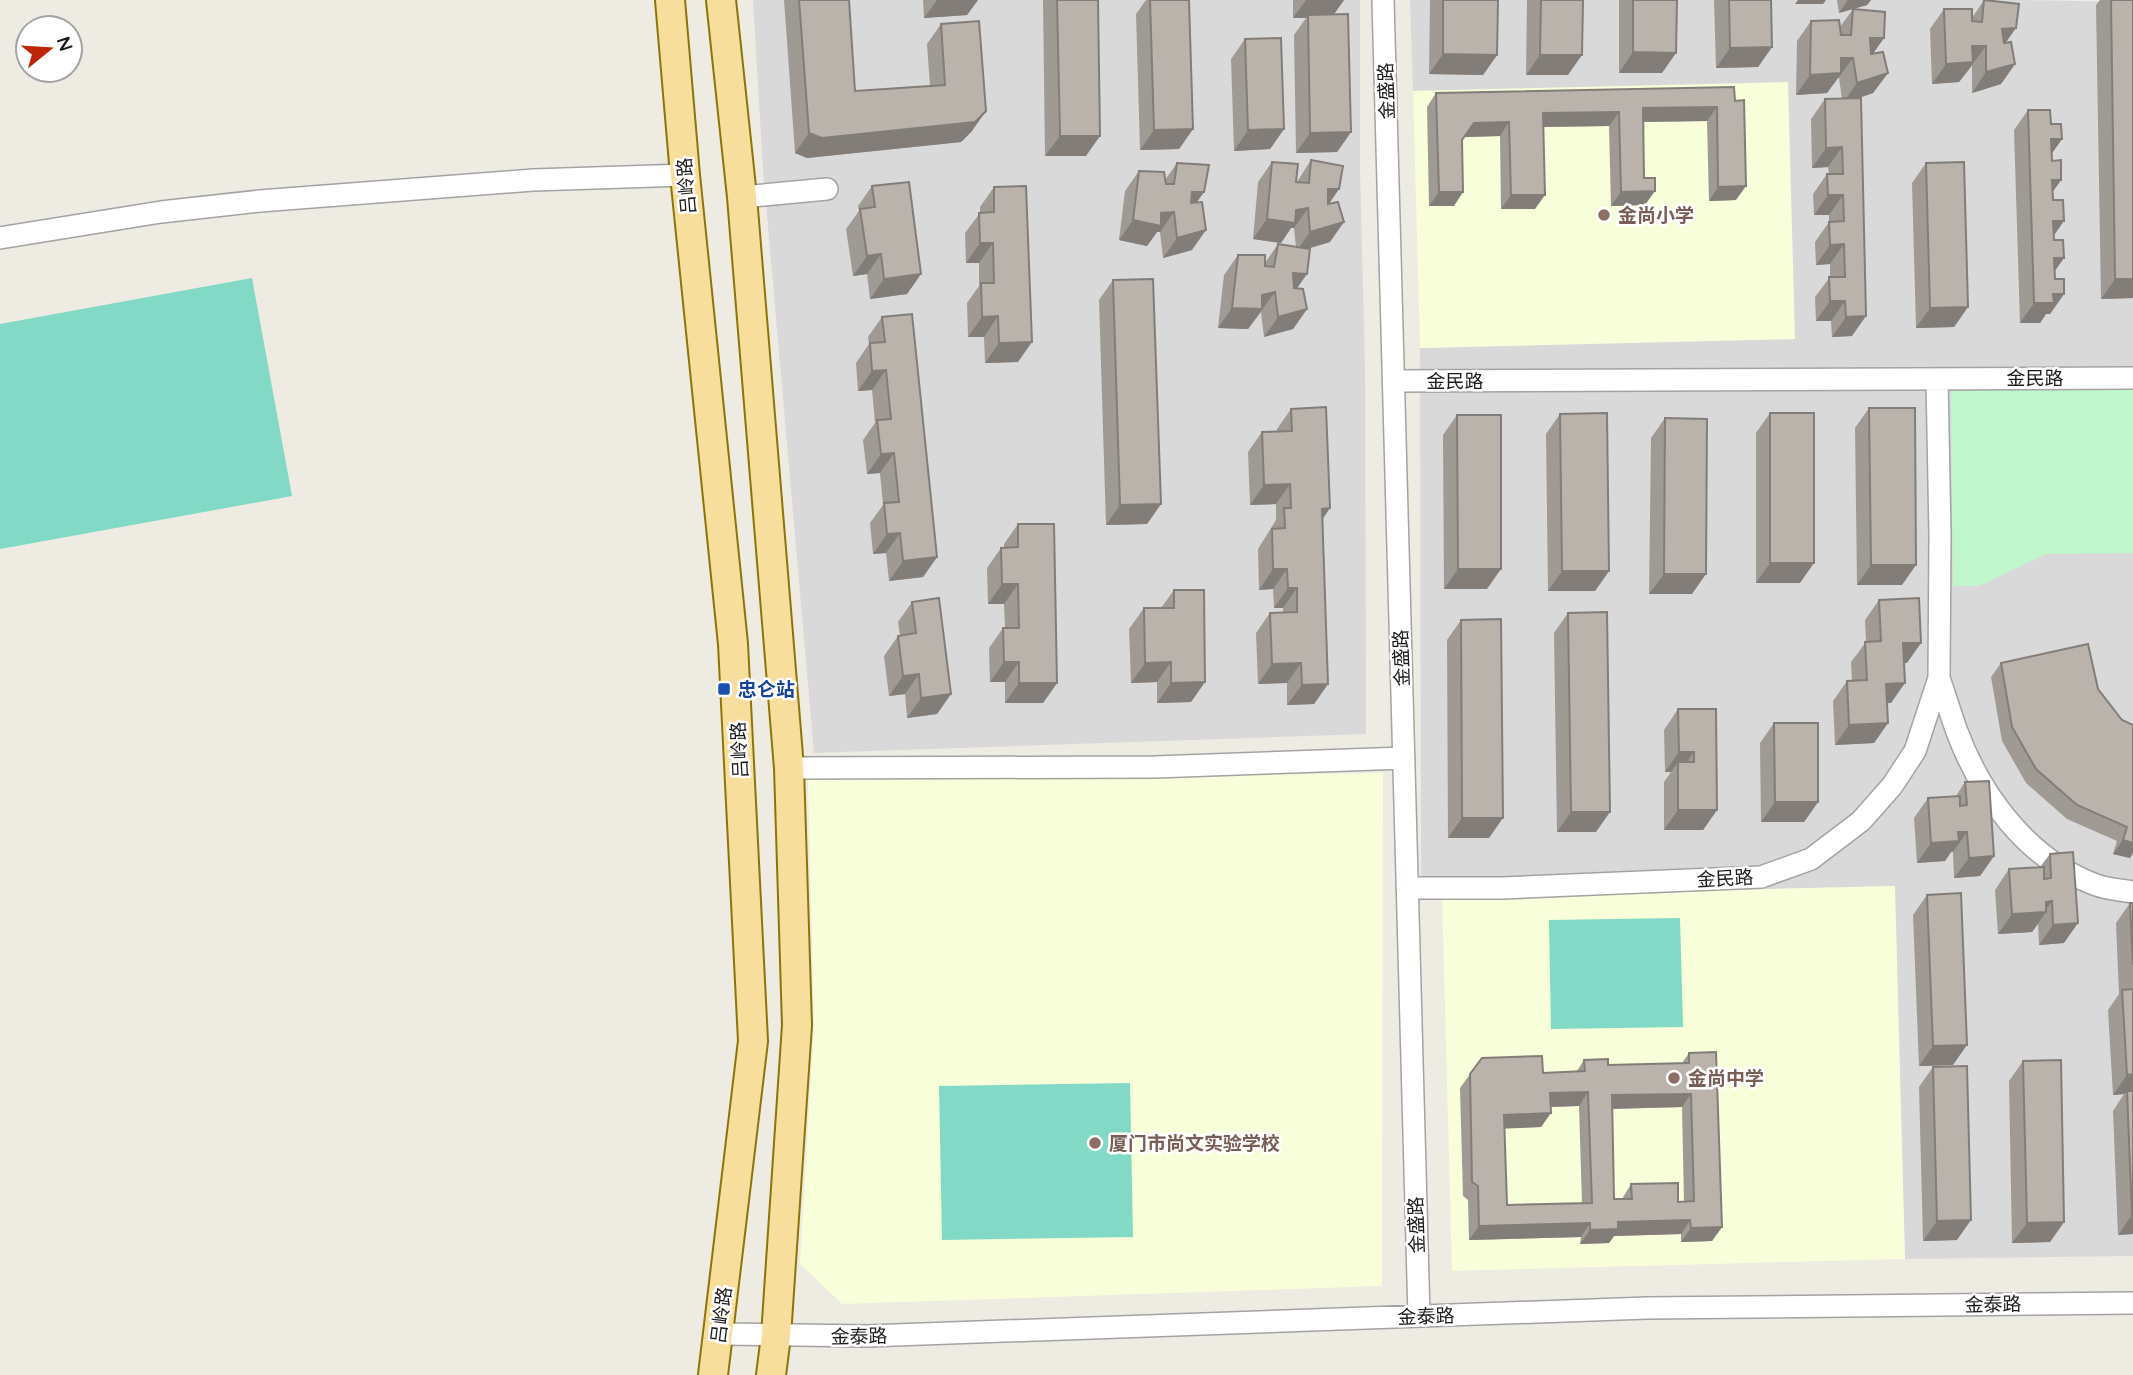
<svg xmlns="http://www.w3.org/2000/svg" width="2133" height="1375" viewBox="0 0 2133 1375" font-family="Quicksand,'Noto Sans SC',sans-serif">
<style>
.residential{fill:#dad9d9}
.education{fill:#f8fdda}
.park{fill:#bff6cc}
.pitch{fill:#82d9c5}
.lines{fill:none;stroke-linecap:round;stroke-linejoin:round}
.minor-casing{stroke:#a3a3a3;stroke-width:24}
.major-casing{stroke:#8c7507;stroke-width:32}
.minor{stroke:#fff;stroke-width:21}
.major{stroke:#f7de9c;stroke-width:28}
.wall{fill:#9f9a93;fill-rule:evenodd}
.shaded-wall{fill:#827d78}
.building{fill:#b9b3ab;stroke:#827d78;stroke-width:2;fill-rule:evenodd}
.education-dot{fill:#8d6e63;stroke:#fff;stroke-width:2.5}
.transit-dot{fill:#1a4fb4;stroke:#fff;stroke-width:2.5}
.labels{text-anchor:middle;stroke-width:5;stroke-linejoin:round;paint-order:stroke}
.street-label{font-size:19px;fill:#1c1c1c;stroke:#fff}
.education-label{font-size:19px;font-weight:bold;fill:#785e54;stroke:#fff;text-anchor:start}
.transit-label{font-size:19px;font-weight:bold;fill:#164399;stroke:#fff;text-anchor:start}
</style>
<rect width="100%" height="100%" fill="#edebe2"/>
<!-- residential -->
<path class="residential" d="M753,0H1360V169L1365,371L1366,734L814,753L763,169Z
M1410,0H2014L2133,2V1256L1905,1259L1894,886L1442,897L1421,878L1420,348L1788,339V83L1413,91Z"/>
<!-- education -->
<path class="education" d="M1788,82L1795,339L1420,348L1413,91Z
M1383,773L1382,1286L842,1304L800,1264L814,1023L808,780Z
M1895,886L1905,1259L1452,1271L1442,897Z"/>
<!-- park -->
<path class="park" d="M2133,389V553L2046,554L1979,586H1953L1951,390Z"/>
<!-- pitch -->
<path class="pitch" d="M252,278L292,496L0,549V324Z
M1680,918L1683,1027L1551,1029L1549,920Z
M1130,1083L1133,1237L942,1240L939,1086Z"/>
<g class="lines">
<!-- minor casing -->
<g class="minor-casing">
<path id="minor" d="M1383,0L1419,1316
M742,197L827,189
M0,238L161,212L260,201L533,180L685,175
M1394,381L2133,378
M1939,678C1945,695 1950,712 1956,729C1980,795 2028,860 2096,885C2107,889 2121,890 2133,892
M789,768L1155,767L1404,758
M1407,888H1503L1761,877L1811,859L1861,821L1892,786L1915,751L1939,678L1940,535L1937,379
M719,1334L868,1336L1647,1308L2133,1303"/>
</g>
<!-- major casing -->
<g class="major-casing">
<path id="major" d="M670,0L685,175L733,644L753,1041L713,1375
M721,0L742,197L789,768L797,1025L776,1336L771,1375"/>
</g>
<!-- minor -->
<use href="#minor" class="minor"/>
<!-- major -->
<use href="#major" class="major"/>
</g>
<!-- wall -->
<path class="wall" d="M784,0H849L855,91L930,86L927,44L941,24L972,131L961,142L807,158L795,153Z
M923,0H978L967,15L924,18Z
M1043,0H1098L1086,156H1045Z
M1146,0H1189L1193,129L1179,149L1140,150L1136,14Z
M1293,0H1344L1334,14L1351,132L1337,152L1296,153L1294,35L1306,18H1293Z
M1430,0H1498L1497,55L1483,75L1429,74Z
M1527,0H1583L1568,75H1526Z
M1619,0H1677L1662,73H1619Z
M1714,0H1771L1772,47L1758,67L1716,68Z
M1837,0H1871L1867,5L1839,13Z
M1984,0L2006,42L2015,64L2001,84L1972,93V66L1959,82L1932,84L1930,29L1944,9L1972,18Z
M2100,0H2133V298L2101,299L2096,5Z
M1853,9L1884,38L1872,54L1888,73L1873,93L1859,98L1852,336L1832,337L1831,321H1816L1815,297L1830,277V264L1816,265L1815,242L1829,222V215H1814L1813,194L1827,174H1829L1828,167L1812,168L1811,119L1825,99H1842L1839,78H1837L1827,93L1796,95L1797,41L1811,21L1840,27Z
M1245,39L1284,129L1270,149L1234,151L1231,59Z
M1734,87L1736,200L1709,201L1707,121L1643,122L1645,205L1611,206L1609,126L1543,127L1535,209H1501L1500,136L1464,137L1462,140L1454,206H1429L1427,107L1436,93Z
M2028,110L2051,124L2062,139L2052,153V161L2061,180L2053,191L2055,279L2064,294L2050,314H2046L2040,323H2020L2014,130Z
M1311,160L1339,189L1329,204L1330,242L1307,249L1297,288L1307,309L1293,329L1264,337L1261,312L1248,329L1218,328L1224,275L1238,255L1265,263L1278,244L1296,247L1294,228H1291L1281,243L1253,239L1258,182L1272,162L1297,182Z
M1177,163L1197,202L1192,250L1163,258L1160,232H1157L1147,246L1119,240L1125,191L1139,171L1165,180Z
M1926,163L1968,307L1954,327L1916,328L1912,183Z
M872,186L921,274L907,294L870,299L867,274L853,276L846,229L859,211L858,206Z
M994,187L1018,362L985,363L984,337H968L967,303L979,286V263H966L965,233L980,213V207Z
M1113,280L1161,504L1147,524L1106,525L1099,300Z
M882,317L937,557L923,577L889,581L886,553L873,554L870,523L883,505L880,473L867,474L863,440L875,423L872,390L858,391L856,363L869,344L868,337Z
M1869,408L1902,585H1857L1855,428Z
M1291,409L1323,518L1328,684L1314,704L1287,705V683L1258,684L1256,633L1270,613L1283,612V608H1274L1273,589L1259,590L1258,549L1276,520V504L1250,505L1248,452L1262,432H1277V429Z
M1770,413L1800,583H1756V433Z
M1560,414L1609,571L1595,591H1548L1546,434Z
M1457,415L1487,589H1444L1443,435Z
M1665,418L1692,594H1649L1651,438Z
M1018,524L1057,683L1043,703H1005V682H990L989,648L1003,628H1005L1004,604H988L987,568L1001,548H1004V544Z
M1174,590L1205,682L1191,702L1157,703V682L1131,683L1129,629L1144,608H1161Z
M1879,600L1907,663H1904L1891,703H1887L1888,723L1874,743L1835,745L1833,701L1847,681H1852L1851,662L1866,642L1865,620Z
M912,602L951,694L937,714L907,718L905,694L889,696L884,656L898,636L900,635L898,622Z
M1568,613L1596,832H1557L1554,633Z
M1461,620L1489,838H1448L1447,640Z
M2001,663L2098,689L2122,720L2133,725V853L2130,858L2113,854L2117,841L2067,819L2026,783L2002,741L1991,677Z
M1678,709L1717,810L1703,830H1664V782L1671,772H1665L1664,730Z
M1774,723L1818,802L1804,822H1761L1760,743Z
M1965,782L1994,856L1980,876L1954,878L1953,852H1951L1945,861L1917,863L1914,818L1928,798L1956,796Z
M2050,854L2064,943L2039,945L2038,924L2032,932L1998,934L1995,890L2009,869L2040,867Z
M1927,895L1953,1065L1919,1066L1913,915Z
M2130,903H2133V1234L2118,1235L2113,1111L2124,1094L2113,1095L2108,1010L2119,994L2116,923Z
M1689,1053L1722,1227L1712,1241L1681,1242V1234L1614,1236L1609,1243L1580,1244L1581,1237L1469,1240L1468,1200L1463,1196L1460,1088L1482,1058L1543,1073L1577,1071L1584,1060L1608,1065L1682,1063ZM1579,1106L1582,1203L1507,1205L1504,1128L1541,1127L1551,1107ZM1682,1107L1684,1202H1678L1631,1184L1622,1199H1614L1612,1109Z
M2023,1061L2064,1222L2050,1242L2012,1243L2009,1081Z
M1933,1067L1957,1240L1923,1241L1919,1087Z"/>
<!-- shaded-wall -->
<path class="shaded-wall" d="M937,0H978L967,15L924,18Z
M1306,0H1344L1332,17L1308,15L1306,18H1293Z
M1798,0H1826L1823,4H1795Z
M1848,0H1871L1867,5L1839,13Z
M2016,28L2002,48V29Z
M1870,38H1884L1870,58Z
M1972,46H1986L1959,82L1932,84L1946,64Z
M1772,47L1758,67L1716,68L1730,48Z
M1633,52L1676,53L1662,73H1619Z
M1443,54L1497,55L1483,75L1429,74Z
M1540,55H1582L1568,75H1526Z
M1841,58H1853L1827,93L1796,95L1810,75Z
M2015,64L2001,84L1972,93L1986,72Z
M1888,73L1873,93L1843,103L1857,83Z
M1717,107L1707,121L1633,122L1643,108Z
M986,111L972,131L961,142L807,158L795,153L809,133Z
M1619,112L1609,126L1533,127L1543,113Z
M1509,122L1500,136L1464,137L1474,123Z
M1193,129L1179,149L1140,150L1154,130Z
M1284,129L1270,149L1234,151L1248,130Z
M1351,132L1337,152L1296,153L1310,133Z
M1060,136H1100L1086,156H1045Z
M2051,139H2062L2048,159Z
M1842,147L1828,167L1812,168L1826,148Z
M2052,180H2061L2047,200Z
M1746,186L1736,200L1709,201L1718,187Z
M1328,189H1339L1325,209Z
M1655,191L1645,205L1611,206L1621,192Z
M1192,192H1204L1190,212Z
M1439,192H1463L1454,206H1429Z
M1511,195H1545L1535,209H1501Z
M1828,195H1843L1829,215H1814Z
M1308,208L1294,228H1291L1281,243L1253,239L1267,219L1296,210Z
M1174,212L1160,232H1157L1147,246L1119,240L1133,220L1161,213Z
M2053,221H2064L2050,241Z
M1344,222L1330,242L1296,252L1310,232Z
M1206,230L1192,250L1163,258L1177,238Z
M980,243H993L979,263H966Z
M1844,244L1830,264L1816,265L1830,245Z
M881,254L867,274L853,276L867,256Z
M2054,258H2064L2050,278Z
M1293,273L1307,274L1293,294Z
M921,274L907,294L870,299L884,279Z
M2115,279H2133V298L2101,299Z
M1275,292L1248,329L1218,328L1232,308L1262,295Z
M2053,294H2064L2050,314H2046L2040,323H2020L2034,303Z
M1830,301H1845L1831,321H1816Z
M1968,307L1954,327L1916,328L1930,308Z
M1307,309L1293,329L1264,337L1278,317Z
M998,316L984,337H968L982,317Z
M1866,316L1852,336L1832,337L1846,317Z
M1032,342L1018,362L985,363L999,343Z
M886,370L872,390L858,391L872,371Z
M894,453L880,473L867,474L881,454Z
M1290,484L1276,504L1250,505L1264,485Z
M1161,504L1147,524L1106,525L1120,505Z
M1330,508L1316,529L1322,509Z
M900,533L886,553L873,554L887,534Z
M937,557L923,577L889,581L903,561Z
M1770,563H1814L1800,583H1756Z
M1871,565H1916L1902,585H1857Z
M1273,569H1287L1273,589L1259,590Z
M1458,569H1501L1487,589H1444Z
M1562,571H1609L1595,591H1548Z
M1664,574H1706L1692,594H1649Z
M1002,584H1018L1004,604H988Z
M1288,588H1297L1283,608H1274Z
M1903,643H1921L1907,663H1889Z
M1004,662H1019L1005,682H990Z
M1171,662L1157,682L1131,683L1145,663Z
M1301,663L1287,683L1258,684L1272,664Z
M919,674L905,694L889,696L903,676Z
M1205,682L1191,702L1157,703L1171,683Z
M1019,683H1057L1043,703H1005Z
M1905,683L1891,703L1872,704L1886,684Z
M1328,684L1314,704L1287,705L1302,685Z
M951,694L937,714L907,718L921,698Z
M1888,723L1874,743L1835,745L1849,725Z
M1679,752H1694L1680,772L1678,762L1671,772H1665Z
M1775,802H1818L1804,822H1761Z
M1678,810H1717L1703,830H1664Z
M1571,812H1610L1596,832H1557Z
M1462,818H1503L1489,838H1448Z
M1958,832H1967L1953,852H1951L1945,861L1917,863L1931,843Z
M2123,840L2133,843V853L2130,858L2113,854Z
M1994,856L1980,876L1954,878L1969,858Z
M2052,901L2044,912H2046L2032,932L1998,934L2012,914L2046,902Z
M2078,923L2064,943L2039,945L2053,925Z
M1967,1045L1953,1065L1919,1066L1933,1046Z
M2133,1074V1094L2127,1091L2124,1094L2113,1095L2127,1075Z
M1588,1092L1579,1106L1541,1107L1550,1093Z
M1691,1094L1682,1107L1602,1109L1612,1095Z
M1551,1113L1541,1127L1494,1129L1504,1115Z
M2132,1215H2133V1234L2118,1235Z
M1690,1220L1681,1234L1614,1236L1609,1243L1580,1244L1590,1230L1618,1222Z
M1971,1220L1957,1240L1923,1241L1937,1221Z
M2064,1222L2050,1242L2012,1243L2027,1223Z
M1590,1223L1581,1237L1469,1240L1479,1226Z
M1722,1227L1712,1241L1681,1242L1691,1228Z"/>
<!-- building -->
<path class="building" d="M799,0H849L855,91L945,85L941,24L979,21L986,111L975,122L822,138L809,133Z
M1057,0H1098L1100,136H1060Z
M1150,0H1189L1193,129L1154,130Z
M1443,0H1498L1497,55L1443,54Z
M1541,0H1583L1582,55H1540Z
M1633,0H1677L1676,53L1633,52Z
M1729,0H1771L1772,47L1730,48Z
M1984,0L2019,4L2016,28L2002,29L2004,43L2011,42L2015,64L1986,72V46H1972L1973,62L1946,64L1944,9H1972V21L1982,22Z
M2111,0H2133V279H2115Z
M1853,9L1885,12L1884,38H1870L1871,54L1883,52L1888,73L1857,83L1853,58H1841V73L1810,75L1811,21L1839,20L1841,35H1851Z
M1348,14L1351,132L1310,133L1308,15Z
M1281,38L1284,129L1248,130L1245,39Z
M1734,87L1735,101L1744,100L1746,186L1718,187L1717,107L1643,108L1644,178H1655V191L1621,192L1619,112L1543,113L1545,195H1511L1509,122L1474,123L1462,140L1463,192H1439L1436,93Z
M1861,98L1866,316L1846,317L1845,301H1830L1829,277H1845L1844,244L1830,245L1829,222L1844,221L1843,195H1828L1827,174H1843L1842,147L1826,148L1825,99Z
M2028,110H2050L2051,124H2061L2062,139H2051L2052,161L2061,160V180H2052L2053,200H2063L2064,221H2053L2054,240H2063L2064,258H2054L2055,279H2064V294H2053L2054,303H2034Z
M1311,160L1343,166L1339,189H1328V204L1338,202L1344,222L1310,232L1308,208L1296,210L1295,223L1267,219L1272,162L1298,164L1296,182L1309,183Z
M1964,162L1968,307L1930,308L1926,163Z
M1177,163L1209,165L1204,192H1192L1191,203L1202,202L1206,230L1177,238L1174,212L1161,213V226L1133,220L1139,171L1164,172L1166,184H1174Z
M909,182L921,274L884,279L881,254L867,256L860,209L875,207L872,186Z
M1026,186L1032,342L999,343L998,316L982,317L981,283H994L993,243H980L979,213L994,212V187Z
M1278,244L1310,249L1307,274L1293,273L1294,288L1303,289L1307,309L1278,317L1275,292L1262,295V309L1232,308L1238,255H1265V266L1274,267Z
M1153,279L1161,504L1120,505L1113,280Z
M912,314L937,557L903,561L900,533L887,534L884,503L899,502L894,453L881,454L877,420L891,419L886,370L872,371L870,343L885,342L882,317Z
M1326,407L1330,508L1322,509L1328,684L1302,685L1301,663L1272,664L1270,613L1297,612V588H1288L1287,569H1273L1272,529L1285,528L1284,508H1291L1290,484L1264,485L1262,432L1292,431L1291,409Z
M1869,408H1915L1916,565H1871Z
M1607,413L1609,571H1562L1560,414Z
M1770,413H1814V563H1770Z
M1457,415H1501V569H1458Z
M1665,418L1707,419L1706,574H1664Z
M1018,524H1054L1057,683H1019V662H1004L1003,628H1019L1018,584H1002L1001,548L1018,547Z
M1174,590H1204L1205,682L1171,683V662L1145,663L1144,608H1174Z
M939,598L951,694L921,698L919,674L903,676L898,636L916,633L912,602Z
M1919,598L1921,643H1903L1905,683L1886,684L1888,723L1849,725L1847,681L1867,680L1865,642L1881,641L1879,600Z
M1607,612L1610,812H1571L1568,613Z
M1501,619L1503,818H1462L1461,620Z
M2088,644L2098,689L2122,720L2133,725V843L2123,840L2127,827L2077,805L2036,769L2012,727L2001,663Z
M1678,709H1716L1717,810H1678V762H1694V752H1679Z
M1774,723H1818V802H1775Z
M1989,781L1994,856L1969,858L1967,832H1958L1959,841L1931,843L1928,798L1960,796V806L1967,805L1965,782Z
M2073,852L2078,923L2053,925L2052,901L2046,902V912L2012,914L2009,869L2044,867V879L2051,878L2050,854Z
M1961,893L1967,1045L1933,1046L1927,895Z
M2130,903H2133V965Z
M2133,989V1074L2127,1075L2122,990Z
M1716,1052L1722,1227L1691,1228L1690,1220L1618,1222V1229L1590,1230V1223L1479,1226L1478,1186L1472,1182L1470,1074L1482,1058L1542,1056L1543,1073L1585,1071L1584,1060L1608,1059V1065L1689,1063V1053ZM1588,1092L1592,1203L1507,1205L1504,1115L1551,1113L1550,1093ZM1691,1094L1694,1201L1678,1202V1183L1631,1184L1632,1199H1614L1612,1095Z
M2061,1060L2064,1222L2027,1223L2023,1061Z
M1967,1066L1971,1220L1937,1221L1933,1067Z
M2127,1091H2133V1215H2132Z"/>
<!-- markers -->
<g class="education-dot">
<circle cx="1604" cy="215" r="7"/>
<circle cx="1674" cy="1078" r="7"/>
<circle cx="1095" cy="1143" r="7"/>
</g>
<rect class="transit-dot" x="717" y="682" width="14" height="14" rx="3.5"/>
<g class="labels">
<!-- street labels -->
<g class="street-label">
<text transform="translate(1386 91) rotate(-92)" y="7">金盛路</text>
<text transform="translate(686 186) rotate(-95)" y="7">吕岭路</text>
<text x="2035" y="385">金民路</text>
<text x="1455" y="388">金民路</text>
<text transform="translate(1401 658) rotate(-92)" y="7">金盛路</text>
<text transform="translate(739 750) rotate(-93)" y="7">吕岭路</text>
<text transform="translate(1725 878) rotate(-3)" y="7">金民路</text>
<text transform="translate(1416 1225) rotate(-92)" y="7">金盛路</text>
<text transform="translate(1993 1304) rotate(-1)" y="7">金泰路</text>
<text transform="translate(721 1315) rotate(-83)" y="7">吕岭路</text>
<text transform="translate(1426 1316) rotate(-2)" y="7">金泰路</text>
<text transform="translate(859 1336) rotate(-1)" y="7">金泰路</text>
</g>
<!-- education labels -->
<g class="education-label">
<text x="1618" y="222">金尚小学</text>
<text x="1688" y="1085">金尚中学</text>
<text x="1109" y="1150">厦门市尚文实验学校</text>
</g>
<!-- transit labels -->
<g class="transit-label">
<text x="738" y="696">忠仑站</text>
</g>
</g>
<!-- north arrow -->
<g transform="translate(49 49) rotate(72)"><circle r="33" fill="#ffffff" stroke="#a4a4a4" stroke-width="2"/>
<path d="M0-5L12 26L0 18L-12 26Z" fill="#be2509"/>
<text y="-10" font-size="19" font-weight="bold" text-anchor="middle" fill="#1c1c1c">N</text>
</g>
</svg>
